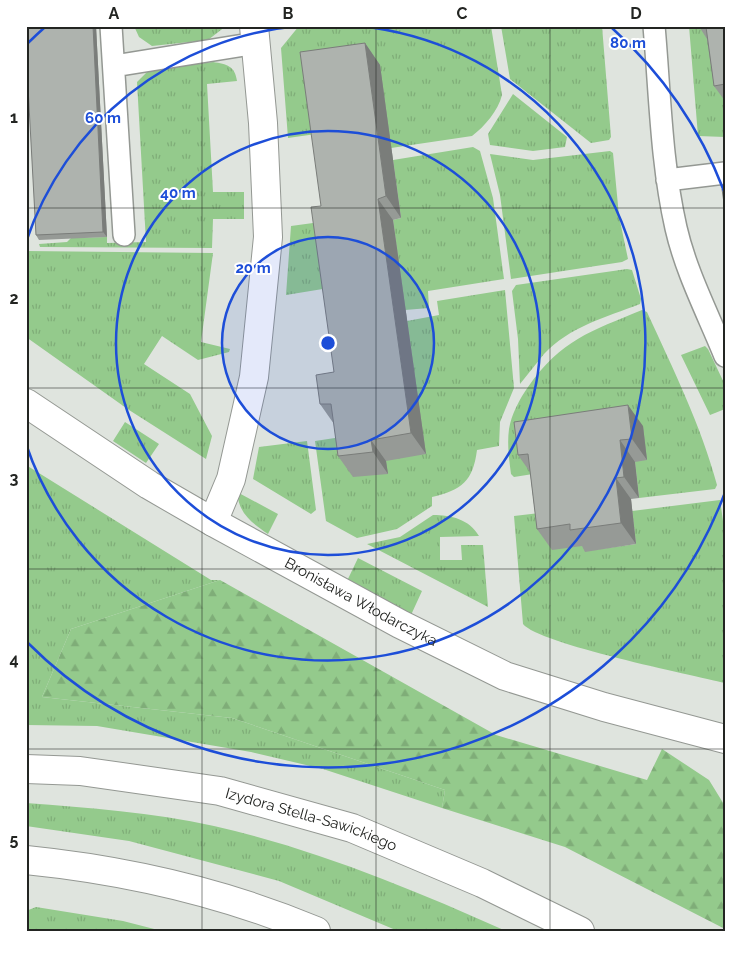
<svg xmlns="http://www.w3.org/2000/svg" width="751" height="957" viewBox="0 0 751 957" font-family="Raleway,sans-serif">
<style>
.grass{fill:url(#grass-tufts)}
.forest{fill:url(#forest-firs)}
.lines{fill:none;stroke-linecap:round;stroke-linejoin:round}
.lane-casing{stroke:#949893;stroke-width:24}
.street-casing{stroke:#949893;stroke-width:30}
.secondary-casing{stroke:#949893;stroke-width:30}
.lane{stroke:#fff;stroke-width:21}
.street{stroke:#fff;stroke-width:28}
.secondary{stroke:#fff;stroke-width:28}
.wall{fill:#969a96}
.shaded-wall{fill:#7a7d7a}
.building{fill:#aeb3ae;stroke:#7a7d7a}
.grid{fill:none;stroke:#232522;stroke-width:1;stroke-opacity:0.55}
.ring{fill:none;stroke:#1d4ed8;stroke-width:2.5}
.labels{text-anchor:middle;stroke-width:4;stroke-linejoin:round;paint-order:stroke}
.street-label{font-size:15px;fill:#232522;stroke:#fff}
.centre{fill:#1d4ed8;stroke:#fff;stroke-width:2.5}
.ring-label{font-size:15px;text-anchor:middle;font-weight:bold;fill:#1d4ed8;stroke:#fff;stroke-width:4;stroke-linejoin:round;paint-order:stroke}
.neatline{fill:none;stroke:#232522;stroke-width:2}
.grid-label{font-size:16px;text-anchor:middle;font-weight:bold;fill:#232522}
</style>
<defs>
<pattern id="grass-tufts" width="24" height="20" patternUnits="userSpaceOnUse" patternTransform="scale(1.25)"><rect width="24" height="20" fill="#94ca8c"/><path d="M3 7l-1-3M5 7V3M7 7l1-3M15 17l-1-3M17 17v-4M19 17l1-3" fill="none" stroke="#7fad78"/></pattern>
<pattern id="forest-firs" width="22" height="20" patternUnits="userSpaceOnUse" patternTransform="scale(1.25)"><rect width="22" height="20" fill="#94ca8c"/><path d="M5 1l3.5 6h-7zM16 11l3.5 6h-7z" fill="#7fad78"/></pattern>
</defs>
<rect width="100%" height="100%" fill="#dfe4de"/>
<!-- grass -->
<path class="grass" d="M134,26H226L208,40L152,46L139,37Z
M299,26H491L502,95C498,111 485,126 472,136L391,148L323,133L288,138L281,48Z
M501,26H602L611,137L609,140L591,143L510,79Z
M689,26H711L725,77V137L698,136Z
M213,62C227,64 235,66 237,81L207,84L213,192H244V219H213L212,248L40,247L39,244L67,242L71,238L107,237V243L146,242L137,82L149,70Z
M513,94L567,137L565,147L533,151L490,145L488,134Z
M473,147L480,151L493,198L504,279L428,291L429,308L405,310L393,220L401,218L393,160Z
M610,151L613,153L619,216L628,259L622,262L511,279L500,195L490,154L533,160Z
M335,220V287L286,295L291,226Z
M26,251L213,253L201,342L230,349L229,352L198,360L162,336L144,364L190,394L212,436L206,459L129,410L26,337Z
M627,269L632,270L641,299L640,304C606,317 569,327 544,354C536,364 528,374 520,384L518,339L512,291L516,285Z
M505,290L514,388L500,422L499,446L477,450C473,481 462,490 432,497V506L397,529L357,538L326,521L315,441L348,436L386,453L425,454L407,321L439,315L437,301Z
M642,310L647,312C673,369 701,425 717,485L715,489L639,498L635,462L643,427L533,474L514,477L511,474C509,459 507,444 509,429C511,415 520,398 528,387C561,340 591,331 642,310Z
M705,346L708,349L725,385V409L710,415L681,355Z
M125,422L159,444L146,463L113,441Z
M307,441L316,510L311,514L253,479L259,447Z
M26,465L211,580H220L71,629L42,697L232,718L445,790L442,808L323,769L251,752L97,726L26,725Z
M237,492L278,514L268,534C251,522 239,514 237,492Z
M720,500L725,535V683C692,675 539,644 523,624L514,516L548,512L585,545L586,551L636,544L632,511Z
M433,515C451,515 469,519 479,536L440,537V560H462L461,545H483L488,607L367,544L400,537Z
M358,558L422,591L411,615L347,581Z
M26,803C89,808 152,812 214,826C315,849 412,889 506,931H398L279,881L129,841L26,826Z
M36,907L123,921L162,931H26V911Z"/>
<!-- forest -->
<path class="forest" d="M220,580L496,735L647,780L662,749L709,780L725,806V929L565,847L442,808L445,790L232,718L42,697L71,629Z"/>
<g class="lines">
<!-- lane casing -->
<g class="lane-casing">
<path id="lane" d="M111,26L124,235
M654,26C660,93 661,162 676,228C686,272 708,314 725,356
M114,66L256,43
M667,180L725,173"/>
</g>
<!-- street casing -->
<g class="street-casing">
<g id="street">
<path id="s1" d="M26,403L149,485L213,522L400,624L505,676L604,707L725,739"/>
<path d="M213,522L231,479L254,377L268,237L263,123L254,26"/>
</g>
</g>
<!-- secondary casing -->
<g class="secondary-casing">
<g id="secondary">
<path id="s2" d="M26,769L80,771L220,791L352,828L482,883L580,931"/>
<path d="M26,860C125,870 223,892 316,931"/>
</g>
</g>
<!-- lane -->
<use href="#lane" class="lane"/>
<!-- street -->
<use href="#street" class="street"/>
<!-- secondary -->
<use href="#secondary" class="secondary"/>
</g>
<!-- wall -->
<path class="wall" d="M26,26H96L107,237L39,240L36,235Z
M700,26H725V101L714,86L707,39L700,28Z
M365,43L380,65L401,218L393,220L426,454L386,461L388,474L353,477L338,456L334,424L320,404L334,372L321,206Z
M643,426L647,460L635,462L639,498L631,499L636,544L585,552L582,546L552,550L537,529L530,472L518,455Z"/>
<!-- shaded-wall -->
<path class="shaded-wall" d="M93,26H96L107,237L103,232Z
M365,43L380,65L401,218L386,196Z
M378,199L393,220L426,454L411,433Z
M628,405L643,426L647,460L632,439Z
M371,440L386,461L388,474L373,452Z
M620,440L635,462L639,498L624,477Z
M616,478L631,499L636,544L621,523Z"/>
<!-- building -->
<path class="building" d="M26,26H93L103,232L36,235L26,50Z
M700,26H725V84L714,86L706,27L700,28Z
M365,43L386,196L378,199L411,433L371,440L373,452L338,456L331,404H320L316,375L334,372L311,207L321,206L300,52Z
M722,189H725V210Z
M628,405L632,439L620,440L624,477L616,478L621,523L570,530V524L537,529L528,454L518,455L514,422Z"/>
<!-- grid -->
<path class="grid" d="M202,26V931M376,26V931M550,26V931M26,208H725M26,388H725M26,569H725M26,749H725"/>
<!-- distance rings -->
<circle cx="328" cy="343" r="106" fill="#1d4ed8" fill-opacity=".12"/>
<g class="ring">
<circle cx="328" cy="343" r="106"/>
<circle cx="328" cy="343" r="212"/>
<path d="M26 242A318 318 0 0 1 298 26M358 26A318 318 0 1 1 26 444"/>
<path d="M724 495A424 424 0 0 1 28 643M28 43A424 424 0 0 1 44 28M612 28A424 424 0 0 1 724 191"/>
</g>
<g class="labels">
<!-- street labels -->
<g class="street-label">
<text dy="5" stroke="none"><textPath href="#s1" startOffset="390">Bronisława Włodarczyka</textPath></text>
<text dy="5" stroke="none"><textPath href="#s2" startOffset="291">Izydora Stella-Sawickiego</textPath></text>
</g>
</g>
<circle cx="328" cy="343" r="8" class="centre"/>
<g class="ring-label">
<text x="628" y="48">80 m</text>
<text x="103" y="123">60 m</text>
<text x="178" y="198">40 m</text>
<text x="253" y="273">20 m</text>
</g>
<!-- border -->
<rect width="751" height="957" fill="none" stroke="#ffffff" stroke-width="55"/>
<rect x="28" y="28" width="696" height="902" class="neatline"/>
<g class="grid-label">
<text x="114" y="19">A</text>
<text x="288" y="19">B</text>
<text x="462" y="19">C</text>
<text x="636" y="19">D</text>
<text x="14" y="123">1</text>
<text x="14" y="304">2</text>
<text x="14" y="484">3</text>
<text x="14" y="665">4</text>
<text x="14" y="845">5</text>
</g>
</svg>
